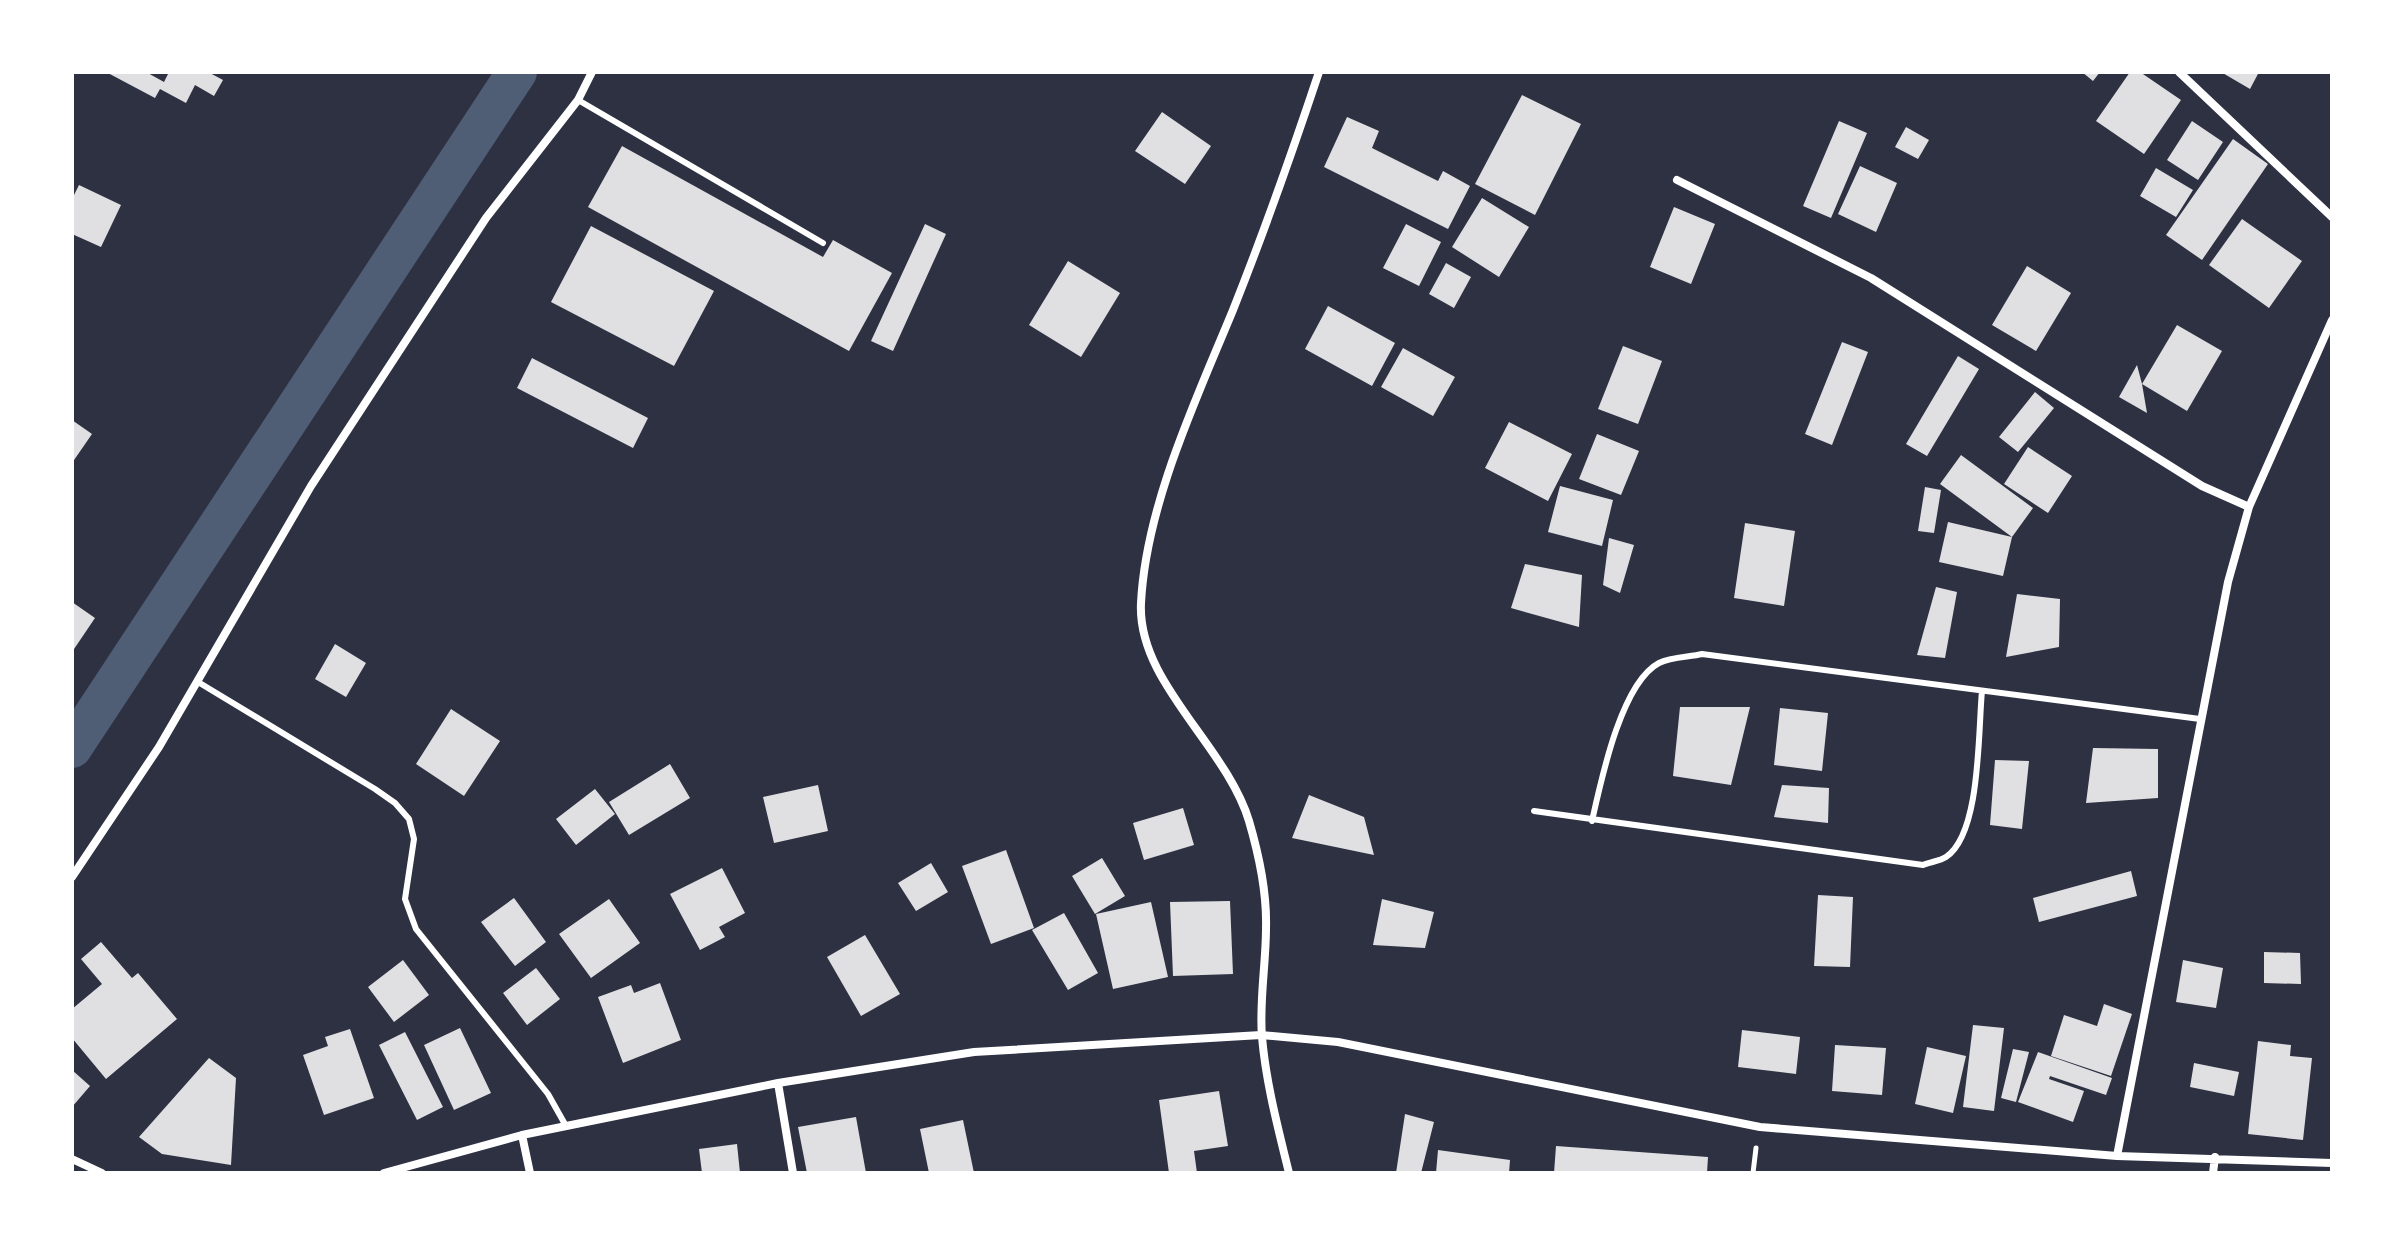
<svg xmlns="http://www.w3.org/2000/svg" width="2404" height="1245" viewBox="0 0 2404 1245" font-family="'Fira Sans Condensed',sans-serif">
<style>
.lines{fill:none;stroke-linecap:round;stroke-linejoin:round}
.canal{stroke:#4f5d75;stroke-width:40}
.building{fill:#e0e0e3}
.path{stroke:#fff;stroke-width:5}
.service{stroke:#fff;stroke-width:6}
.minor{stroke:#fff;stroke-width:8}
</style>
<rect width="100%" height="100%" fill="#2d3142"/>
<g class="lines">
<!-- canal -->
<path class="canal" d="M72,748L517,72"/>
</g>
<!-- building -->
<path class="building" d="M106,72H146L164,82L169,72H208L223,80L214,96L195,85L186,103L160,89L155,98Z
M2082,72H2100L2093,81Z
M2130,72H2140L2181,100L2144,154L2096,121Z
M2221,72H2259L2250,89Z
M1522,95L1581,124L1535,215L1475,184Z
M1162,112L1211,146L1185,184L1135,151Z
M1347,117L1379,131L1372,148L1438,181L1443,171L1470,186L1448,229L1324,167Z
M1839,121L1867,133L1831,218L1803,206Z
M2192,121L2223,142L2198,180L2167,160Z
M1906,127L1929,140L1918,159L1895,147Z
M2233,139L2268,164L2202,260L2166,235Z
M622,146L823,257L833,240L892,273L849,351L588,207Z
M1860,166L1897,183L1876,232L1838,214Z
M2156,168L2193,190L2176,217L2140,196Z
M79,185L121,205L101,247L72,234V199Z
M1482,198L1529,227L1499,277L1452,247Z
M1674,207L1715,224L1691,284L1650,267Z
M2242,219L2302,261L2269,308L2209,265Z
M925,224L946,234L893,351L871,341Z
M1406,224L1441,242L1419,286L1383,268Z
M591,226L714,291L674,366L551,302Z
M1068,261L1120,293L1081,357L1029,325Z
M1446,263L1471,277L1454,308L1429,294Z
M2027,266L2071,293L2036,351L1992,325Z
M1328,306L1395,343L1372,386L1305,349Z
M2177,325L2222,351L2187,411L2142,384L2147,413L2119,397L2137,365L2142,384Z
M1842,342L1868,352L1832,445L1805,434Z
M1623,346L1662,361L1638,424L1598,409Z
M1403,348L1455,377L1433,416L1381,387Z
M1958,356L1979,369L1927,456L1906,444Z
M532,358L648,418L633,448L517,388Z
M2035,392L2054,408L2018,452L1999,437Z
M72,420L92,434L72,463Z
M1509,422L1572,454L1548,501L1485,468Z
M1597,434L1639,451L1621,495L1579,479Z
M2028,447L2072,476L2048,513L2004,484Z
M1961,455L2033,508L2012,537L1940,484Z
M1560,486L1613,500L1602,546L1548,532Z
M1925,487L1941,490L1934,533L1918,531Z
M1948,522L2012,537L2003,576L1939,562Z
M1745,523L1795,531L1784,606L1734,598Z
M1609,538L1634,545L1620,593L1603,585Z
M1525,564L1582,575L1579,627L1511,608Z
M1936,587L1957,592L1945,658L1917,655Z
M2017,594L2060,599L2059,647L2006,657Z
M72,602L95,618L72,652Z
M335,644L366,663L346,697L315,679Z
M1680,707H1750L1731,785L1673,776Z
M1780,708L1828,713L1822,771L1774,765Z
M451,709L500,741L464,796L416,764Z
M2093,748L2158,749V798L2086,803Z
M1995,760L2029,761L2022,829L1990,825Z
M670,764L690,798L629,835L609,802Z
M818,785L828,831L774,843L763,797Z
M1782,785L1829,788L1828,823L1774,817Z
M595,789L615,814L576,845L556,819Z
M1309,795L1364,817L1374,855L1292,838Z
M1183,808L1194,845L1144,860L1133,823Z
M1006,850L1034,928L991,944L962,866Z
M1102,858L1125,896L1095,914L1072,876Z
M931,863L948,892L916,911L898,883Z
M722,868L745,913L719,927L725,937L700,950L670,894Z
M2131,871L2137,896L2039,922L2033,898Z
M1818,895L1853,897L1850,967L1814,966Z
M514,898L546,942L515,966L481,922Z
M609,899L640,943L591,978L559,934Z
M1382,899L1434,912L1425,948L1373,945Z
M1230,901L1233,974L1173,976L1170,902Z
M1151,902L1168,977L1113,989L1096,914Z
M1064,913L1098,973L1068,990L1032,930Z
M865,935L900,994L861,1016L827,957Z
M101,942L132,978L138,973L177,1019L106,1079L72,1038V1009L102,984L81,959Z
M2264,952L2300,953L2301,984L2264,983Z
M403,960L429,995L394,1022L368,987Z
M2183,960L2223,968L2216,1008L2176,1002Z
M536,968L560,999L527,1025L503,993Z
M660,983L681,1040L623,1063L598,997L631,985L634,993Z
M2104,1004L2132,1014L2111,1076L2051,1056L2064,1015L2097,1026Z
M1973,1025L2004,1028L1994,1111L1963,1107Z
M460,1028L491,1093L454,1110L424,1045Z
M350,1029L374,1098L324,1115L303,1055L328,1046L325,1037Z
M1742,1030L1800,1037L1796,1074L1738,1067Z
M405,1032L443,1107L417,1120L379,1045Z
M2258,1041L2291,1045L2290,1056L2312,1058L2303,1140L2248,1134Z
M1835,1045L1886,1048L1882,1095L1832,1091Z
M1927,1047L1966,1056L1953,1113L1915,1104Z
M2013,1049L2029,1052L2016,1102L2001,1098Z
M2038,1052L2112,1078L2106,1095L2050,1076L2049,1079L2084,1091L2073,1122L2018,1102Z
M209,1058L236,1078L231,1165L162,1154L139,1137Z
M2194,1063L2239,1072L2234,1096L2190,1087Z
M72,1070L90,1086L72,1107Z
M1219,1091L1228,1146L1194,1151L1197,1173H1169L1159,1100Z
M1405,1114L1434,1122L1421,1173H1396Z
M856,1117L866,1173H807L798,1127Z
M963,1120L974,1173H929L920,1129Z
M737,1144L740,1173H702L699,1149Z
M1556,1146L1708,1157L1707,1173H1554Z
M1438,1150L1510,1160L1509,1173H1436Z"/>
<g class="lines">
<!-- path -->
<path class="path" d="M1753,1173L1756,1148"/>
<!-- service -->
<path class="service" d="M578,100L823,243
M198,682L375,789L395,803L409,819L414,839L405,899L416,929L548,1094L566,1126
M1534,811L1923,865C1930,862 1940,861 1946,857C1981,834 1978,731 1982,691
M1592,821C1601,781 1621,683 1659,663C1671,657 1690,657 1702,654L2200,719"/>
<!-- minor -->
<path class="minor" d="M2179,72L2332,217
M1677,180L1871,278L2202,486L2249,507
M72,877L159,747L311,486L486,218L578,100L592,72
M778,1083L793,1173
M522,1135L530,1173
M2117,1156L2228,582L2249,507L2332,320
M72,1159L102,1173
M384,1173L522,1135L778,1083L974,1052L1261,1035L1338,1042L1760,1127L2117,1156L2332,1163
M1289,1173C1278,1128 1266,1083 1262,1037C1259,1002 1266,964 1266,928C1267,893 1259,855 1249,821C1226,745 1137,682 1141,603C1146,505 1196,400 1233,310C1264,232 1292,153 1319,72
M2213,1173L2215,1157"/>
</g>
<!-- border -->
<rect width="2404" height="1245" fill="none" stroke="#ffffff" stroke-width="148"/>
</svg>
